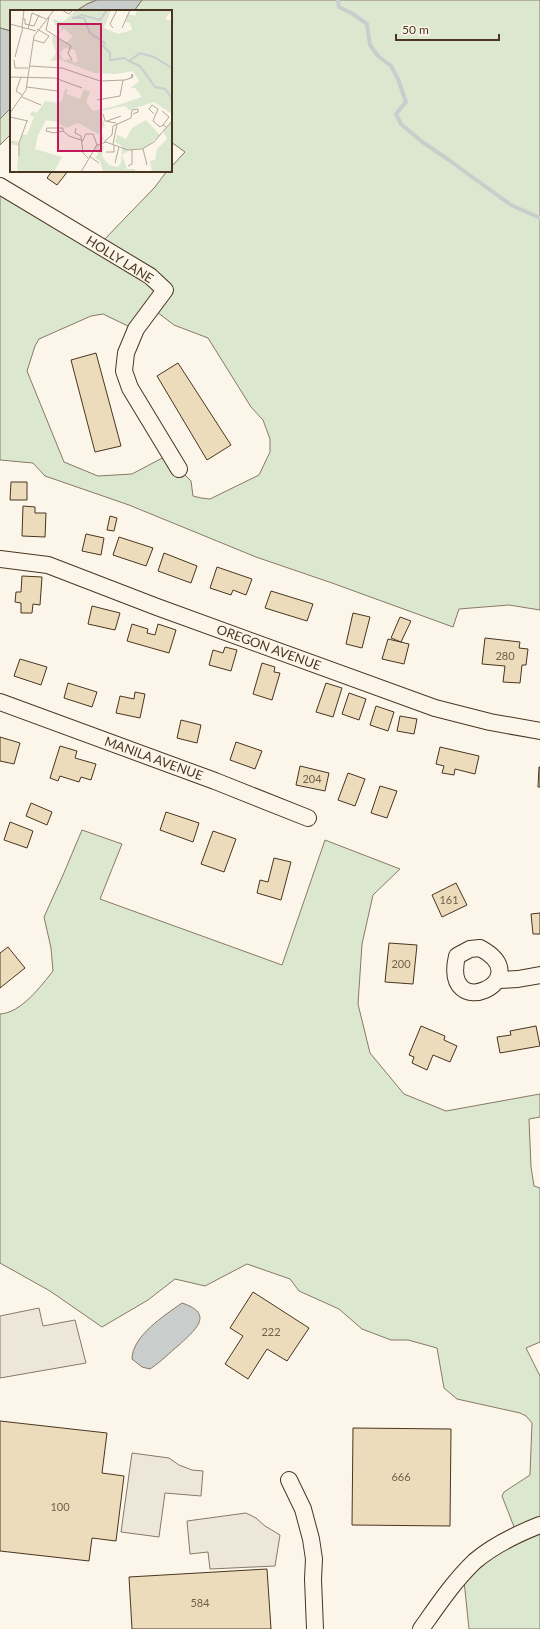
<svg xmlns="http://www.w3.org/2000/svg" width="540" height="1629" viewBox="0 0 540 1629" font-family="Lato,sans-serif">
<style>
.green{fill:#dce7d0;stroke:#887966;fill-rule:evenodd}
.parking{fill:#ede7d9;stroke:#887966}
.water{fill:#c9cecd;stroke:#887966}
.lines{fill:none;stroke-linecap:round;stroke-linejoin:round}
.stream{stroke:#c9cecd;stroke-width:4}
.building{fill:#ecdcbc;stroke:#4a3520}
.minor-casing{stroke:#4a3520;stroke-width:18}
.minor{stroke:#fbf6e9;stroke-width:16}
.labels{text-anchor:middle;stroke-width:3;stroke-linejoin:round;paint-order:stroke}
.number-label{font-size:11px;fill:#725f47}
.street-label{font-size:13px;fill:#4a3520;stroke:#fbf6e9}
.inset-river{fill:none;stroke:#c9cecd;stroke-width:2}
.inset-road{fill:none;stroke:#b4a999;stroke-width:1}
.view{fill:#c2185b;fill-opacity:0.15;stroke:#c2185b;stroke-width:2}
.inset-edge{fill:none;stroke:#4a3520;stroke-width:2}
</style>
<rect width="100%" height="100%" fill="#fbf6e9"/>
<!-- green -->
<path class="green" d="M0,0H97L87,4L76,11H11V31L0,28Z
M142,0H540V610L509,605L459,609L453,627L332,583L256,557L129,505L45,476L33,463L0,460V186L101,243L155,187L167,171H171V167L185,152L171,142V11H134ZM153,309L174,325L208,338L251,407L263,420L270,439V452L259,475L210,499L201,498L193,496L191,481L166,456L132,474L98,476L64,462L27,371L35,346L39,339L91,316L103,314L132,328Z
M11,108V134L0,145V119Z
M82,830L122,844L100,899L282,965L325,840L400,869L373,895L362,944L358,1004L370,1053L404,1094L446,1111L540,1094V1117L529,1119L531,1167L534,1186L540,1188V1342L526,1348L540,1376V1629H469L463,1571L516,1532L502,1496L504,1492L530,1475L532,1423L526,1416L520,1413L457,1399L444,1388L437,1348L408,1340H391L362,1329L339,1309L299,1291L290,1279L247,1264L205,1286L175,1279L148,1300L102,1327L50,1291L0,1263V1014C21,1013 41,986 53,971L51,948L44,917L63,875Z"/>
<!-- parking -->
<path class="parking" d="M39,1308L43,1326L75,1320L86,1363L0,1378V1316Z
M132,1453L169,1458L179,1465L192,1470L203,1471L201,1496L165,1493L159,1537L121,1532Z
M246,1513L256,1518L265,1526L280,1535L275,1566L210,1569L208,1552L190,1554L187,1521Z"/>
<!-- water -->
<path class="water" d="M97,0H142L134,11H76L87,4Z
M0,28L11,31V108L0,119Z
M182,1303C216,1314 194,1331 179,1345C168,1354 162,1361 150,1369L142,1367L132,1359C132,1336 165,1315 182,1303Z"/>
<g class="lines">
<!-- stream -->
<path class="stream" d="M338,0L339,7L353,14L367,24L370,45L378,56L391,66L398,79L406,102L396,114L401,124L421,141L449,160L468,174L511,205L540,218"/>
</g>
<!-- building -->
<path class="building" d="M52,171H68L57,185L47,178Z
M96,353L121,446L95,452L71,360Z
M178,363L231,445L207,460L157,376Z
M11,482H27V500H10Z
M23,506L35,507V513H46L45,537L22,536Z
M110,516L117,518L114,531L107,530Z
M86,534L104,538L101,555L82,551Z
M119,537L153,548L146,566L113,555Z
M164,553L197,566L191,583L158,571Z
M217,567L252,579L246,595L233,590L231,595L210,588Z
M22,576L42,577L40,605L33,604L32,613H21V603L15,602L16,592H21Z
M271,591L313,604L307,621L265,608Z
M92,606L120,613L115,630L88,624Z
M353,613L370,617L362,648L346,644Z
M400,617L411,621L401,642L391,638Z
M132,624L148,629L147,633L155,635L158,624L176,630L169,653L127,641Z
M485,638L520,642L519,648L528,649L526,665H522L520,683L503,682L505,666L482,664Z
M388,639L409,644L404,664L382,659Z
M225,647L237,650L231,671L209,665L213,650L223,653Z
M20,659L47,667L41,685L14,676Z
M262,663L275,667L274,672L280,673L272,700L253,694Z
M68,683L97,692L92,707L64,698Z
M326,683L342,688L333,717L316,712Z
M135,692L145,694L140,718L116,713L120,696L134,699Z
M349,693L366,699L359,720L342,714Z
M376,706L394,712L388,731L370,725Z
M400,716L417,719L414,734L397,731Z
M181,720L201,725L197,743L177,738Z
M0,737L20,743L14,764L0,761Z
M236,742L262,751L255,769L230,760Z
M60,746L77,751L75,758L96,764L91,780L81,777L79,782L60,776L58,781L50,778Z
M440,747L479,756L475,774L455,769L454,775L442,773L444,766L436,764Z
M300,766L329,773L325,791L296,785Z
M539,767H540V787H538Z
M348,773L365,779L355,806L338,800Z
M380,786L397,791L387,818L371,813Z
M31,803L52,812L47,825L26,816Z
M166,812L199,823L193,842L160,830Z
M10,822L33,831L27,848L4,840Z
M213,831L236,839L224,872L201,864Z
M274,858L291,862L281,900L257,893L260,880L268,882Z
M456,883L467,905L442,917L432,895Z
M540,913V934H533L531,914Z
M389,943L417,945L413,984L385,982Z
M8,947L25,968L0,988V953Z
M421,1026L445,1036L444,1040L457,1046L450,1062L433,1055L427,1070L412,1063L414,1057L409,1055Z
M536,1026L540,1046L500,1053L497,1037L511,1035L510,1031Z
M253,1292L309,1328L287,1361L267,1349L248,1379L225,1364L243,1336L230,1328Z
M0,1421L107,1433L102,1473L124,1476L116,1541L92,1538L89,1561L0,1551Z
M353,1428L451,1429L450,1526L352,1525Z
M267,1569L271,1629H132L129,1577Z"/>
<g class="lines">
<!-- minor casing -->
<g class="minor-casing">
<path id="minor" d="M0,186L150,276L165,290L136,329L126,353L124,371L130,388L179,469
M0,559L48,565L157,607L435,708L490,722L540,731
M0,702L215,781L308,818
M480,948C540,980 441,1025 457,956L470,949Z
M499,980L518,979L540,975
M289,1480L303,1509L311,1539L314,1559L313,1579L315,1629
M421,1629C438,1605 454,1581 475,1561C494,1545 517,1534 540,1525"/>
</g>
<!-- minor -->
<use href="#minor" class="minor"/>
</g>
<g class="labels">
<!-- number labels -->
<g class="number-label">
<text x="505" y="660">280</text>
<text x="312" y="783">204</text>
<text x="449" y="904">161</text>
<text x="401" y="968">200</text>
<text x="271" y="1336">222</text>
<text x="401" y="1481">666</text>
<text x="60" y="1511">100</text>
<text x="200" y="1607">584</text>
</g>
<!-- street labels -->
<g class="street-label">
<text transform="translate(120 259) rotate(32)" y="5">HOLLY LANE</text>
<text transform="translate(269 647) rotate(20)" y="5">OREGON AVENUE</text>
<text transform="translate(154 758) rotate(20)" y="5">MANILA AVENUE</text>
</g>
</g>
<!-- overview -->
<g transform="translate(10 10)">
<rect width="162" height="162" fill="#fbf6e9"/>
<path d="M66,0H101L94,18L108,24L122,20L120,13L115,12L118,4L125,6L127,0H162L155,9L162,11V104L144,92L119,100L115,96L90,101L95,116L90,119L94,129L91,133L94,137L92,146L99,155L108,157L111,153L112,136L105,132L107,125L116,129L122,118L136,110L150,125L135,138L118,141L112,145L117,159H125V162H93L90,151L85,148L88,144L84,137L89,134L90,125L68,113L56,118L47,112L36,110L28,125L25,139L52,147L45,160L47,162H9L7,159L9,136L0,134V130L10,132L12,124L17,125L24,107L20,105L22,101L27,103L35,91L49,93L52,90L55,79L58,80L56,84L70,89L74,79L80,82L76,92L83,101L105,96L132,87L125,78H121L129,71L123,61L106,64L84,63L51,50L40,51L46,43L42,31L43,25L56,33L63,26L54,19L47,25L52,18L45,15L43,9L53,12ZM55,38L65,40L68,51L64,53L61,49L53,50L50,43ZM162,110V162H142L140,151L145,150L147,139L157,129L153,121Z" fill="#dce7d0" fill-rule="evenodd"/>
<path class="inset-river" d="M62,8H74L80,23L95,33L93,36L100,43V50L114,48L119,51L130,43L144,47L162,58M64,8L72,5L90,10L97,0M119,51L130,56L145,77L155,79L162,88"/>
<path class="inset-road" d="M52,0L59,4L63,0M39,7L36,20L61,36L58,43L62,50M13,9H15V14L24,16L29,5M0,14L26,21M12,17L14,0M103,18L100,14L107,0M112,18L120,0M18,19L22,3L36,9M24,30L34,33L39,26L27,19M5,47L13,17M4,50L5,58H18M20,56L52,58L90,71L115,70L121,68L123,67L122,64L121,68M0,67L45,68L72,78M11,67L6,81L12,85M17,77L47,81M12,87L31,95M87,90L110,86L113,70M152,101L159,107L153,115M0,103L16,80L24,26L44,0M93,104L95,111L106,113M144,104L139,99L142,95L148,99L143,111L150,117L153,115L156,117M0,107L18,111M97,111L111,106M37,118H53V121L44,123L36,121ZM66,118L65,123L71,126L73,143L78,148M53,121L59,126L71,130M72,132L76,124H83L87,135M94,132L102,125L103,116L121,108L122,100L128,99V102L123,104M103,134L107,114M133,139L137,155M96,142H104V135M9,146V133L17,111M79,146L89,153M105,153L109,137M118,156L122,154V140M71,162L87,135L96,132L118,140L132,139L144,132L162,111"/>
<path class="view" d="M48,14H91V141H48Z"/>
<rect width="162" height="162" class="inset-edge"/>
</g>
<!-- scale -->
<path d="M396 34v6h103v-6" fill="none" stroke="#4a3520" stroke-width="2"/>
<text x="402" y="34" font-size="12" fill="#4a3520" stroke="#fbf6e9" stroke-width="3" paint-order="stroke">50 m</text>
</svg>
